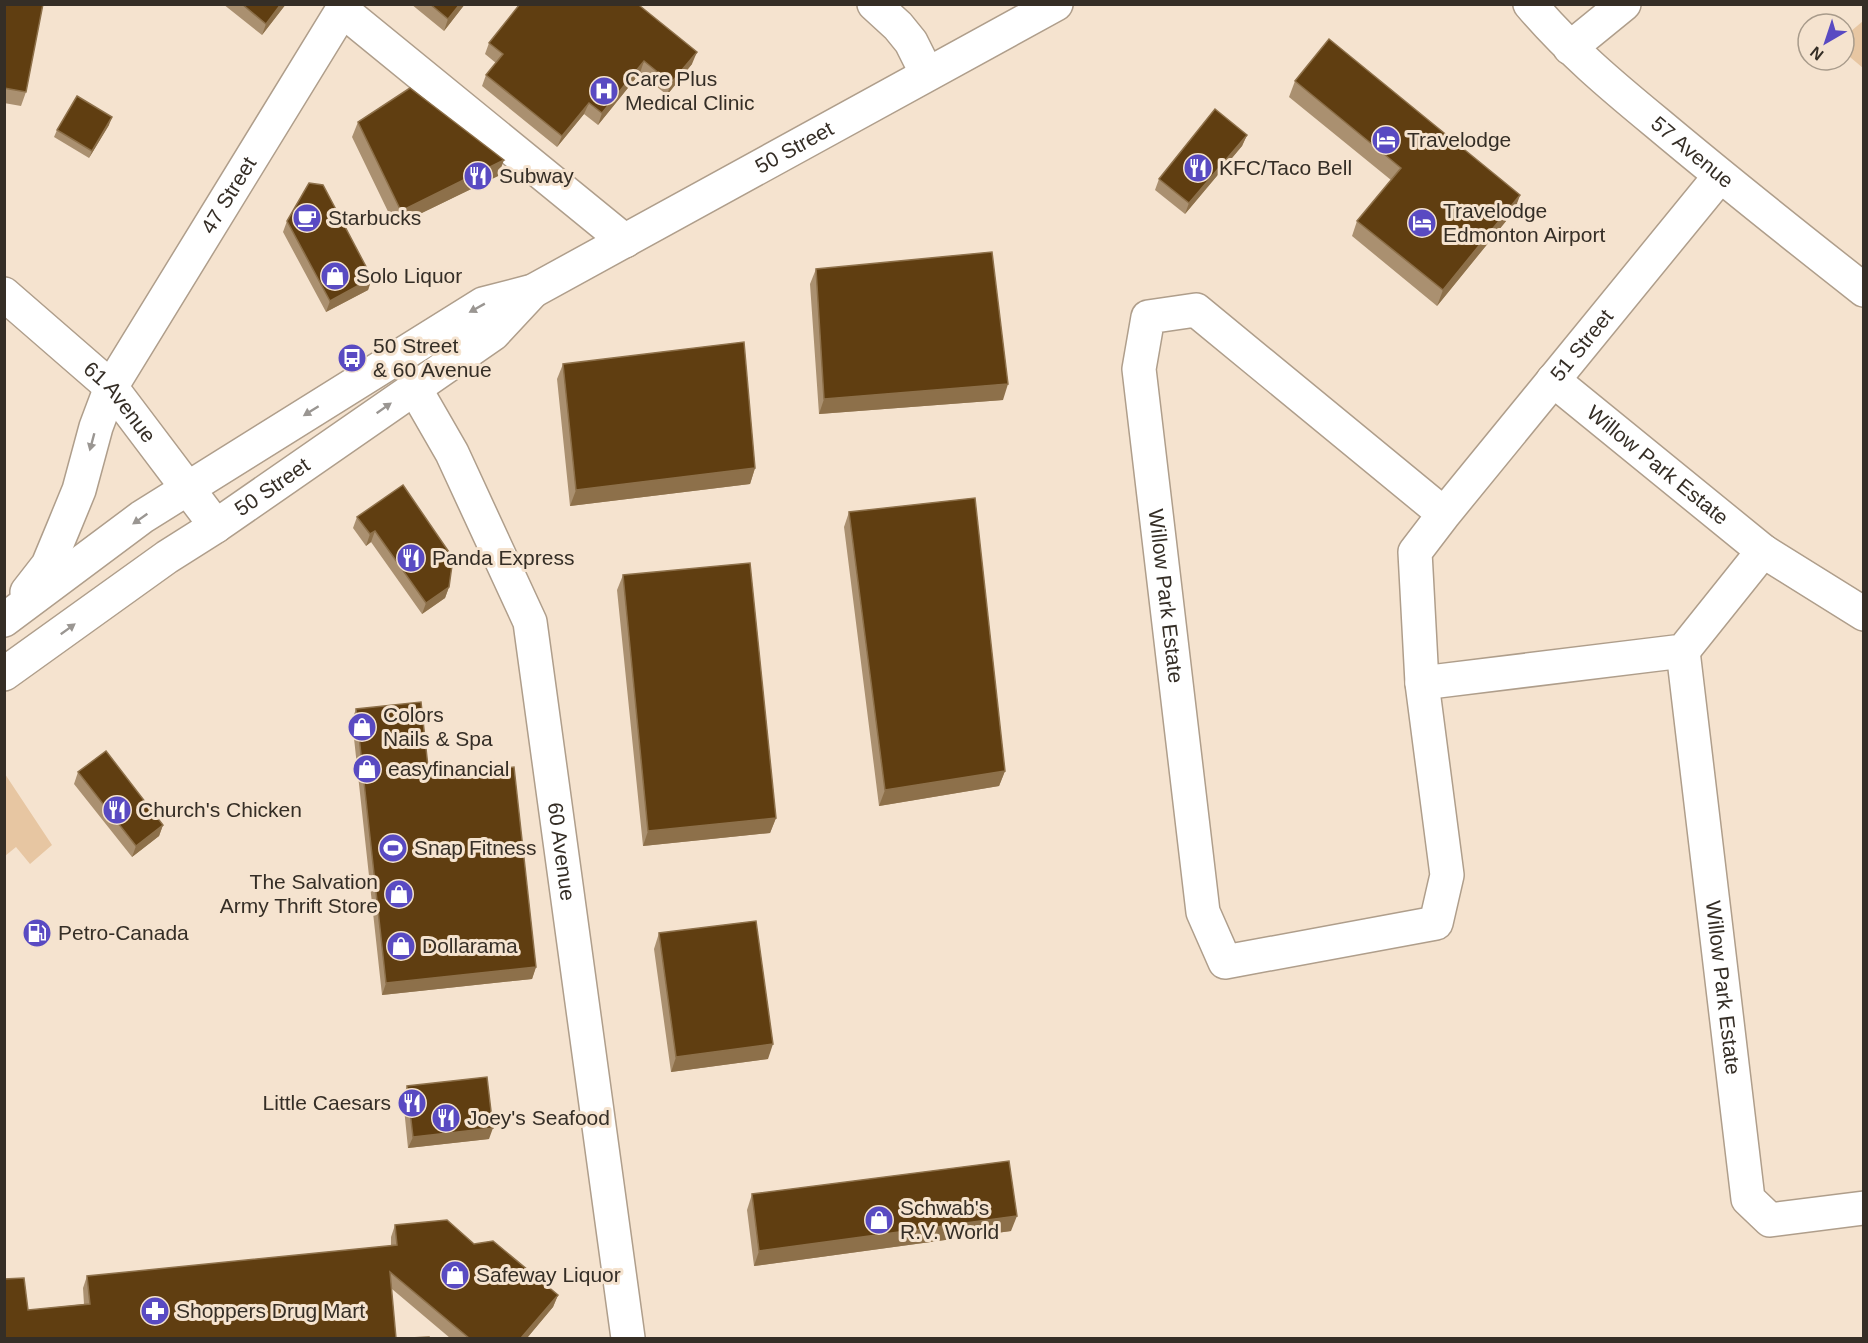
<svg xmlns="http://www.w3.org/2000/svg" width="1868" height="1343" viewBox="0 0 1868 1343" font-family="Helvetica,sans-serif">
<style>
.green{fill:#e7c6a2}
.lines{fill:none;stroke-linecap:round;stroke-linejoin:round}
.minor-casing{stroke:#af9e8b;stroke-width:36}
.major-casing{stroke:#af9e8b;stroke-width:36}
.minor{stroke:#fff;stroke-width:33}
.major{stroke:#fff;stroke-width:33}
.wall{fill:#aa9070}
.shaded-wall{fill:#8d704a}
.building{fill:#603e11;stroke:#8d704a;stroke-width:1.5}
.oneway{fill:#9a9692}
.labels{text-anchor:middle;stroke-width:6;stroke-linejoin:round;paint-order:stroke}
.poi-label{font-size:21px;fill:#352e26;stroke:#f5e3cf;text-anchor:start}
.street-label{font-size:21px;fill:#352e26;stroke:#f5e3cf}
</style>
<rect width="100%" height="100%" fill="#f5e3cf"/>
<!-- green -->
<path class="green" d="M1863,21V68L1844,52V37Z
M5,774L52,845L30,864L16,847L5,856Z"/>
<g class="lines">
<!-- minor casing -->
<g class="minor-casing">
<g id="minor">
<path d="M874,4L898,26L911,42L927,74"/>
<path id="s1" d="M1530,4C1568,49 1612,86 1657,123C1725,180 1794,235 1864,290"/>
<path d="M342,10L625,241"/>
<path d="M1570,48L1624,4"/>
<path id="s2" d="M4,294L111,387L216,526"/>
<path id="s3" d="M1553,380L1763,551L1864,614"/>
<path id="s4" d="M111,387L346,4"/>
<path id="s5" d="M414,387L452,453L530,622L628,1338"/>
<path id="s6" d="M1444,514L1196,310L1148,317L1139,369L1203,912L1225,962L1436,923L1447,875L1422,683L1415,552L1444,514L1720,176"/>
<path id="s7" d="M1683,651L1748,1199L1770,1220L1864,1208"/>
<path d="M1422,683L1683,651L1763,551"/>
</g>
</g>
<!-- major casing -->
<g class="major-casing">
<g id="major">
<path d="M27,592L48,565L63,529L79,490L96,427L111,387"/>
<path id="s8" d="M4,620L142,517L483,304L533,291L1056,4"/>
<path id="s9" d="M4,674L167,557L216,526L493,334L533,291"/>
</g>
</g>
<!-- minor -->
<use href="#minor" class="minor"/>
<!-- major -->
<use href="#major" class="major"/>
</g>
<!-- wall -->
<path class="wall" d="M4,4L26,92L21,106L4,103Z
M223,4H286L262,35Z
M411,4H465L444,31Z
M640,6L692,64L667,95L640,73L598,125L584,114L557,147L482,86L486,75L496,63L485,54L489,43Z
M1295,81L1515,210L1437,306L1352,236L1357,221L1391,180L1289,97Z
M358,122L498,176L395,226L352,137Z
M109,125L89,158L54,137L57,130Z
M1247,135L1242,146L1185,214L1155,190L1159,179Z
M287,221L372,278L368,290L326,312L283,232Z
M816,269L1003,400L819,414L810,284Z
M563,364L755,468L750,484L570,506L557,379Z
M849,512L1005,771L999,786L879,806L844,527Z
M357,517L449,587L445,598L422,614L371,542L366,546L353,528Z
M623,575L776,818L770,833L643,846L617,590Z
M356,709L429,776L536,967L532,979L382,995L352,720Z
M78,772L163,825L159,836L132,857L74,784Z
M659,933L768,1059L671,1072L654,949Z
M407,1086L489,1139L408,1148L403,1098Z
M752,1194L1011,1231L754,1266L747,1210Z
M395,1225L474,1244L558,1295L553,1307L527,1338H450L392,1289L28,1310L84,1304L83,1288L87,1276L391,1246V1237Z"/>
<!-- shaded-wall -->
<path class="shaded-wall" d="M281,4H286L262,35L266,24Z
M460,4H465L444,31L448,19Z
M697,52L692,64L667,95L671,83Z
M644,61L640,73L598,125L602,113Z
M589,103L584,114L557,147L562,136Z
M112,117L109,125L89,158L92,151Z
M1247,135L1242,146L1185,214L1189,203Z
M504,160L498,176L395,226L401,211Z
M1520,195L1515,210L1437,306L1443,290Z
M372,278L368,290L326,312L330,301Z
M1008,384L1003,400L819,414L824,399Z
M755,468L750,484L570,506L576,490Z
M375,531L371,542L366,546L370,534Z
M449,587L445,598L422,614L426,603Z
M1005,771L999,786L879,806L885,790Z
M776,818L770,833L643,846L648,831Z
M163,825L159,836L132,857L136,846Z
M536,967L532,979L382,995L386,983Z
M773,1044L768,1059L671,1072L676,1057Z
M493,1128L489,1139L408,1148L413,1137Z
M1017,1216L1011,1231L754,1266L759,1251Z
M558,1295L553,1307L527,1338H521Z"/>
<!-- building -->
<path class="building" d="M4,4H43L26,92L4,88Z
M242,4H281L266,24Z
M430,4H460L448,19Z
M520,4H640V6L697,52L671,83L644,61L602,113L589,103L562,136L486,75L503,54L489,43Z
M1329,39L1520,195L1443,290L1357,221L1401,168L1295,81Z
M410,88L504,160L401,211L358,122Z
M77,96L112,117L92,151L57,130Z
M1215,109L1247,135L1189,203L1159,179Z
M309,183L323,185L372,278L330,301L287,221Z
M992,252L1008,384L824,399L816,269Z
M744,342L755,468L576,490L563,364Z
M403,485L453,558L449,587L426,603L375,531L370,534L357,517Z
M975,498L1005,771L885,790L849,512Z
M750,563L776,818L648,831L623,575Z
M421,702L429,776L514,767L536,967L386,983L356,709Z
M106,751L163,825L136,846L78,772Z
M756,921L773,1044L676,1057L659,933Z
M487,1077L493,1128L413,1137L407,1086Z
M1009,1161L1017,1216L759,1251L752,1194Z
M447,1220L474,1244L493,1241L558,1295L521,1338H469L390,1272L396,1338H4V1279L24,1278L28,1310L90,1304L87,1276L397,1245L395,1225Z
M429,1337V1338H410Z"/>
<!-- one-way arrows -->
<defs><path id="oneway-solid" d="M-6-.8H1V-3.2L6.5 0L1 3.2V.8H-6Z" transform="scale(1.5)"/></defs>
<g class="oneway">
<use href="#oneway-solid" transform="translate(477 308) rotate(151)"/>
<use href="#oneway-solid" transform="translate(384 408) rotate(-35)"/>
<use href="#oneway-solid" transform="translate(311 411) rotate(148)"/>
<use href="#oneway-solid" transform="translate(92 442) rotate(105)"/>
<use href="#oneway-solid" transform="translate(140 519) rotate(145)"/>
<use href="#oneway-solid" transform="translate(68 629) rotate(-36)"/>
</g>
<!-- icons -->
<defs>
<g id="hospital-disc" transform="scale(1.5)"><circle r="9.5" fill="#594ac2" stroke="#f5e3cf"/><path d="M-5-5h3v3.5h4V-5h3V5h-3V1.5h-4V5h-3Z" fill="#fff"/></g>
<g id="hotel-disc" transform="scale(1.5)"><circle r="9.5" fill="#594ac2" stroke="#f5e3cf"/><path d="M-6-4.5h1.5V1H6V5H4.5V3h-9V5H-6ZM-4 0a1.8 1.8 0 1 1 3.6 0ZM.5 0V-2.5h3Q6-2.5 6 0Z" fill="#fff"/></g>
<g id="restaurant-disc" transform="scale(1.5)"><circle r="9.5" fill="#594ac2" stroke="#f5e3cf"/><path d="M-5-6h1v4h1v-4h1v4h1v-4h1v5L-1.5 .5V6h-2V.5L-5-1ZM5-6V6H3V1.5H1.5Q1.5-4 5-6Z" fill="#fff"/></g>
<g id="cafe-disc" transform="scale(1.5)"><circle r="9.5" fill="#594ac2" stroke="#f5e3cf"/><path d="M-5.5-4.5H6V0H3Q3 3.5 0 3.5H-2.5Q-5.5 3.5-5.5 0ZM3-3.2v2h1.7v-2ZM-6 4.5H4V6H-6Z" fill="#fff"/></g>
<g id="shop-disc" transform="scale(1.5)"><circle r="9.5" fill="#594ac2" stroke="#f5e3cf"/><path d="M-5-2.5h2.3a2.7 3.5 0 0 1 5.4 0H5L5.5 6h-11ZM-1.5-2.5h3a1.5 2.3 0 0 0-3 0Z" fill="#fff"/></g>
<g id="bus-disc" transform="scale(1.5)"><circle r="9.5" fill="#594ac2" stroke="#f5e3cf"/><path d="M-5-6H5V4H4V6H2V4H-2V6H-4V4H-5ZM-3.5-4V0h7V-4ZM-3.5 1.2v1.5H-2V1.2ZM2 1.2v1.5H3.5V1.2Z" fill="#fff"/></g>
<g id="stadium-disc" transform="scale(1.5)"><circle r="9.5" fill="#594ac2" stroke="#f5e3cf"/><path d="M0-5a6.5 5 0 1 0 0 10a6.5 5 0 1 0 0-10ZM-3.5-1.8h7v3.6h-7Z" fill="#fff"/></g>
<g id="fuel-disc" transform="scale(1.5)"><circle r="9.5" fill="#594ac2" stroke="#f5e3cf"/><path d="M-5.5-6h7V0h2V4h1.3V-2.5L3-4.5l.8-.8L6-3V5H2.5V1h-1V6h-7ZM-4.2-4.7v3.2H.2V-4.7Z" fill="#fff"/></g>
<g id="pharmacy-disc" transform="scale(1.5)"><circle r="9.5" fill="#594ac2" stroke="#f5e3cf"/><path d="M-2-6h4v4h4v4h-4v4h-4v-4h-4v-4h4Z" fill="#fff"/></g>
</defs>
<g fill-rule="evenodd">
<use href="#hospital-disc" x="604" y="91"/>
<use href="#hotel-disc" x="1386" y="140"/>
<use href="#restaurant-disc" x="1198" y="168"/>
<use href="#restaurant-disc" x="478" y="176"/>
<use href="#cafe-disc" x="307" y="218"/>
<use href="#hotel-disc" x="1422" y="223"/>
<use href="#shop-disc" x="335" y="276"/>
<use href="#bus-disc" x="352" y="358"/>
<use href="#restaurant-disc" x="411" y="558"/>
<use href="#shop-disc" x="362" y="727"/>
<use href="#shop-disc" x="367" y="769"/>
<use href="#restaurant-disc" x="117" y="810"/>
<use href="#stadium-disc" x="393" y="848"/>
<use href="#shop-disc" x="399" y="894"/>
<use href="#fuel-disc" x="37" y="933"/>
<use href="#shop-disc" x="401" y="946"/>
<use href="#restaurant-disc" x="412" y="1103"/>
<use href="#restaurant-disc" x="446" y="1118"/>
<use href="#shop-disc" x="879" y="1220"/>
<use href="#shop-disc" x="455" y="1275"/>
<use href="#pharmacy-disc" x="155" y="1311"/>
</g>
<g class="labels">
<!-- poi labels -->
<g class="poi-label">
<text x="625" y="86">Care Plus<tspan x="625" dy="24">Medical Clinic</tspan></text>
<text x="1407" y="147">Travelodge</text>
<text x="1219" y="175">KFC/Taco Bell</text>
<text x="499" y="183">Subway</text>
<text x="1443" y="218">Travelodge<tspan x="1443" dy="24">Edmonton Airport</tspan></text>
<text x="328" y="225">Starbucks</text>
<text x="356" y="283">Solo Liquor</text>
<text x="373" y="353">50 Street<tspan x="373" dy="24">&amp; 60 Avenue</tspan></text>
<text x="432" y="565">Panda Express</text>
<text x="383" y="722">Colors<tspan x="383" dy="24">Nails &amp; Spa</tspan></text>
<text x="388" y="776">easyfinancial</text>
<text x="138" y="817">Church's Chicken</text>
<text x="414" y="855">Snap Fitness</text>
<text x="378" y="889" text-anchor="end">The Salvation<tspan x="378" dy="24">Army Thrift Store</tspan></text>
<text x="58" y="940">Petro-Canada</text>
<text x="422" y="953">Dollarama</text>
<text x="391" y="1110" text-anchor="end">Little Caesars</text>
<text x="467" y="1125">Joey's Seafood</text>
<text x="900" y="1215">Schwab's<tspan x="900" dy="24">R.V. World</tspan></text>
<text x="476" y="1282">Safeway Liquor</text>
<text x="176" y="1318">Shoppers Drug Mart</text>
</g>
<!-- street labels -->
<g class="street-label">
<text dy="7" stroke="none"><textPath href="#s8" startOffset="924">50 Street</textPath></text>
<text dy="7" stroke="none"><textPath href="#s1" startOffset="220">57 Avenue</textPath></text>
<text dy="7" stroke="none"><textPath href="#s4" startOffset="225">47 Street</textPath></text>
<text dy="7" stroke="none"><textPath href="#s6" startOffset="1878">51 Street</textPath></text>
<text dy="7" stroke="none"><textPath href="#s2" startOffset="159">61 Avenue</textPath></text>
<text dy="7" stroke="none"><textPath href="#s3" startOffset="135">Willow Park Estate</textPath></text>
<text dy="7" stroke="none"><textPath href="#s9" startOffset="327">50 Street</textPath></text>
<text dy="7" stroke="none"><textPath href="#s6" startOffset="651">Willow Park Estate</textPath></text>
<text dy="7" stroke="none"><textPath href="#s5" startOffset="494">60 Avenue</textPath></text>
<text dy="7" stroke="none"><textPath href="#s7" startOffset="339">Willow Park Estate</textPath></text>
</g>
</g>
<!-- border -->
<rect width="1868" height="1343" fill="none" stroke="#352e26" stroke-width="12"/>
<!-- north arrow -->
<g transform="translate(1826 42) rotate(219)"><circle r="28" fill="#f5e3cf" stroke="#a89b8b" stroke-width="1.5"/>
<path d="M0-4.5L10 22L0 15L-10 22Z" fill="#594ac2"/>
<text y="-9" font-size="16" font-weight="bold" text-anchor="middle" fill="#352e26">N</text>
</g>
</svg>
